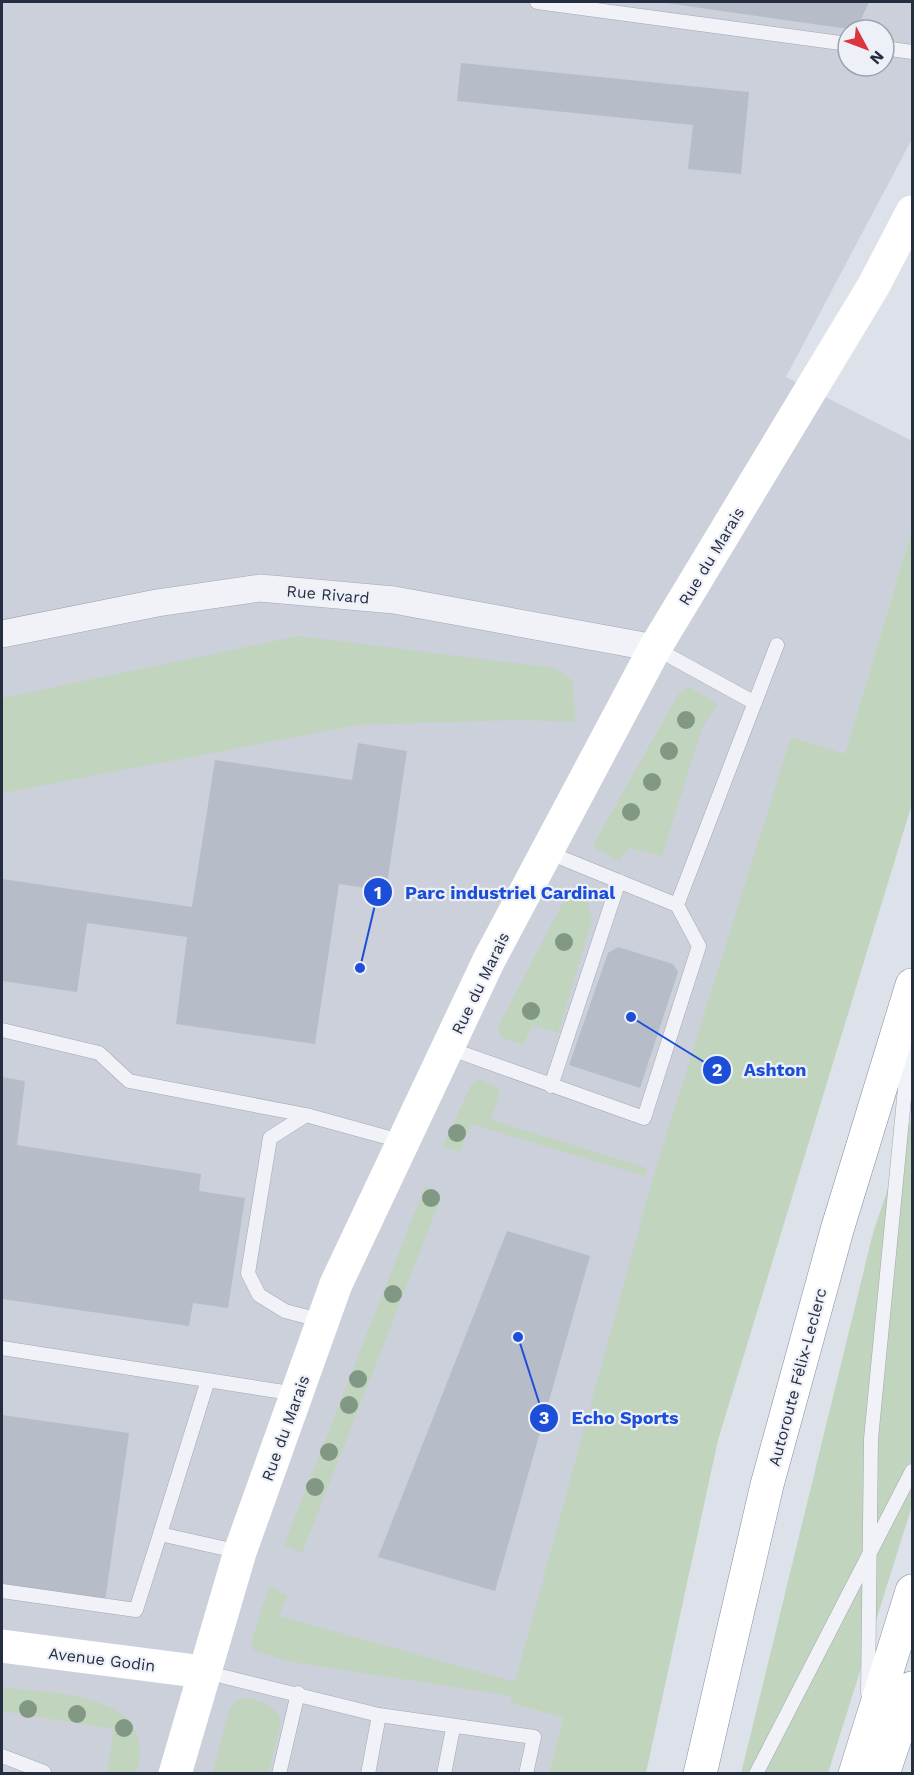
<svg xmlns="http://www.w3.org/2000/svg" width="914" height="1775" viewBox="0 0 914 1775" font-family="'Work Sans',sans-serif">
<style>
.built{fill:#cbd0db;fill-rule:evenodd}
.green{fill:#c1d4be}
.building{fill:#b7bcc9}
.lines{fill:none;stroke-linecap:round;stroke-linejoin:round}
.lane-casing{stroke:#a2a7b3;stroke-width:15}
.street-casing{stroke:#a2a7b3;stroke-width:28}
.highway-casing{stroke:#838ca1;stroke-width:34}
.lane{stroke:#f1f2f7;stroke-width:14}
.street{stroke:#f1f2f7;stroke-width:27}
.secondary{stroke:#fff;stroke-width:33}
.highway{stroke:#fff;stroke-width:33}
.tree{fill:#819984}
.labels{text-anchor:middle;stroke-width:4.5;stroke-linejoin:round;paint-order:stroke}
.street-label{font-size:16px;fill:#252d41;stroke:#edf0f6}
.leader{fill:none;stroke:#1d4ed8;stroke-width:2}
.callout-dot{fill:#1d4ed8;stroke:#edf0f6;stroke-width:2}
.mark-label{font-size:18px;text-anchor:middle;font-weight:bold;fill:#fff}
.callout-label{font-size:18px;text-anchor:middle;font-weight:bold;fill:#1d4ed8;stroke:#edf0f6;stroke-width:4.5;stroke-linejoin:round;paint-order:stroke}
</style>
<rect width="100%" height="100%" fill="#dde1e9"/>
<!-- built -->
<path class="built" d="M2,2H912V139L786,377L912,441V530L845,755L791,737L510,1703L563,1718L549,1773L2,1774ZM848,30H884V66H848Z"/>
<!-- green -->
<path class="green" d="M912,530V804L718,1440L646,1773H549L563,1718L510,1703L511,1696L287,1661L253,1650L251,1642L269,1586L287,1595L279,1616L515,1682L652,1181L791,737L845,754Z
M299,636L555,668L573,681L575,722L519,720L358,725L2,793V698Z
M689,687L718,704L702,728L662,856L629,848L619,861L595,848V842L679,693Z
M576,892L587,900L592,920L558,1033L533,1025L523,1045L500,1037L498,1027L567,895Z
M479,1079L498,1088L500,1093L491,1120L647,1168L645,1176L471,1124L460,1152L443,1146L471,1085Z
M912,1117V1506L828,1773L741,1774L873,1233Z
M425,1186L439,1193L441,1198L302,1553L284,1545Z
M2,1687C54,1694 161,1692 136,1773H107L114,1729L2,1711Z
M242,1698C257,1698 275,1705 281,1720L269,1773H213L229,1711L234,1702Z"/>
<!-- building -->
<path class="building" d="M659,2H869L856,30Z
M461,63L749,92L741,174L688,169L693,125L457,101Z
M358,743L407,751L386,891L339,884L315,1044L176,1024L187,937L87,923L77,992L2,981V879L192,907L215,760L352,780Z
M618,947L673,964L678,972L640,1088L569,1065L608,953Z
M2,1077L25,1081L17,1145L201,1174L199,1191L245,1198L228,1308L193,1303L189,1326L2,1299Z
M507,1231L590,1256L495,1591L378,1557Z
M2,1415L129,1433L105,1601L2,1586Z"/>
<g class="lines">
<!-- lane casing -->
<g class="lane-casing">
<path id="lane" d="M537,2L848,44
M884,48L912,52
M655,648L755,703
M677,905L777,645
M2,1030L99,1053L129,1081L306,1115
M448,1048L644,1118L699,946L677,905L547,852
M551,1086L619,881
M323,1321L285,1311L259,1295L248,1273L270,1138L306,1115L404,1142
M2,1348L297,1394
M160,1534L208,1380
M2,1591L136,1610L160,1534L240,1552
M205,1672L379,1715L534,1737L526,1774
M868,1693L871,1439L910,1037
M2,1756L44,1772
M279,1774L298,1693
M368,1774L379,1715
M444,1774L453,1728
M756,1774L912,1471"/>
</g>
<!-- street casing -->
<g class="street-casing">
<path id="street" d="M2,634L157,603L260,588L394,600L655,648"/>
</g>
<!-- highway casing -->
<g class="highway-casing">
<path id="highway" d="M700,1774L767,1485L837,1230L912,985
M855,1774L912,1591
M883,1774L912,1688"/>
</g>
<!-- lane -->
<use href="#lane" class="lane"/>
<!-- street -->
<use href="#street" class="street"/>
<!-- secondary -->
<path class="secondary" d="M2,1646L203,1672
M175,1774L240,1552L336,1284L489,960L655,648L874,285L912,212"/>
<!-- highway -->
<use href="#highway" class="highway"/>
</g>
<!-- trees -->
<g class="tree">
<circle cx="686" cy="720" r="9"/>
<circle cx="669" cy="751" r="9"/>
<circle cx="652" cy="782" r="9"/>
<circle cx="631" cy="812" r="9"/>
<circle cx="564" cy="942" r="9"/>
<circle cx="531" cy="1011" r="9"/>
<circle cx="457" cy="1133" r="9"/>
<circle cx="431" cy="1198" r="9"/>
<circle cx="393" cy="1294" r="9"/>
<circle cx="358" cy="1379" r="9"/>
<circle cx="349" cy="1405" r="9"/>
<circle cx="329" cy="1452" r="9"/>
<circle cx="315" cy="1487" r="9"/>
<circle cx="28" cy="1709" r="9"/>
<circle cx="77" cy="1714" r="9"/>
<circle cx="124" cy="1728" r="9"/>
</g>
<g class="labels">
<!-- street labels -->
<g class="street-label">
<text transform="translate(711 556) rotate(-59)" y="6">Rue du Marais</text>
<text transform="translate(328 594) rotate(5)" y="6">Rue Rivard</text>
<text transform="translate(480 983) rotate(-64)" y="6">Rue du Marais</text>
<text transform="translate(797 1377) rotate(-75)" y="6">Autoroute Félix-Leclerc</text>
<text transform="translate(285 1428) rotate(-70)" y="6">Rue du Marais</text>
<text transform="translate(102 1659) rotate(7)" y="6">Avenue Godin</text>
</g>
</g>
<!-- callouts -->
<path class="leader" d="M360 968L378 892M631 1017L717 1070M518 1337L544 1418"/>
<g class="callout-dot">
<circle cx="360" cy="968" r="6"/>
<circle cx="631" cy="1017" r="6"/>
<circle cx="518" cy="1337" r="6"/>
<circle cx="378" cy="892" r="15"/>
<circle cx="717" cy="1070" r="15"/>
<circle cx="544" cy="1418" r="15"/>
</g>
<g class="mark-label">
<text x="378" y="899">1</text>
<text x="717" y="1076">2</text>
<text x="544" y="1424">3</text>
</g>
<g class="callout-label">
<text x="510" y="899">Parc industriel Cardinal</text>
<text x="775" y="1076">Ashton</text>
<text x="625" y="1424">Echo Sports</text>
</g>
<!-- border -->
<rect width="914" height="1775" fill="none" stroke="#252d41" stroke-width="6"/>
<!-- north arrow -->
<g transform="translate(866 48) rotate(131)"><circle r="28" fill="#edf0f6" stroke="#9da2ae" stroke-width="1.5"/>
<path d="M0-4.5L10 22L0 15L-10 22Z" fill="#db353e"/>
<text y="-9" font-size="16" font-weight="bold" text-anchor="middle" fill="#252d41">N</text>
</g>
</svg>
